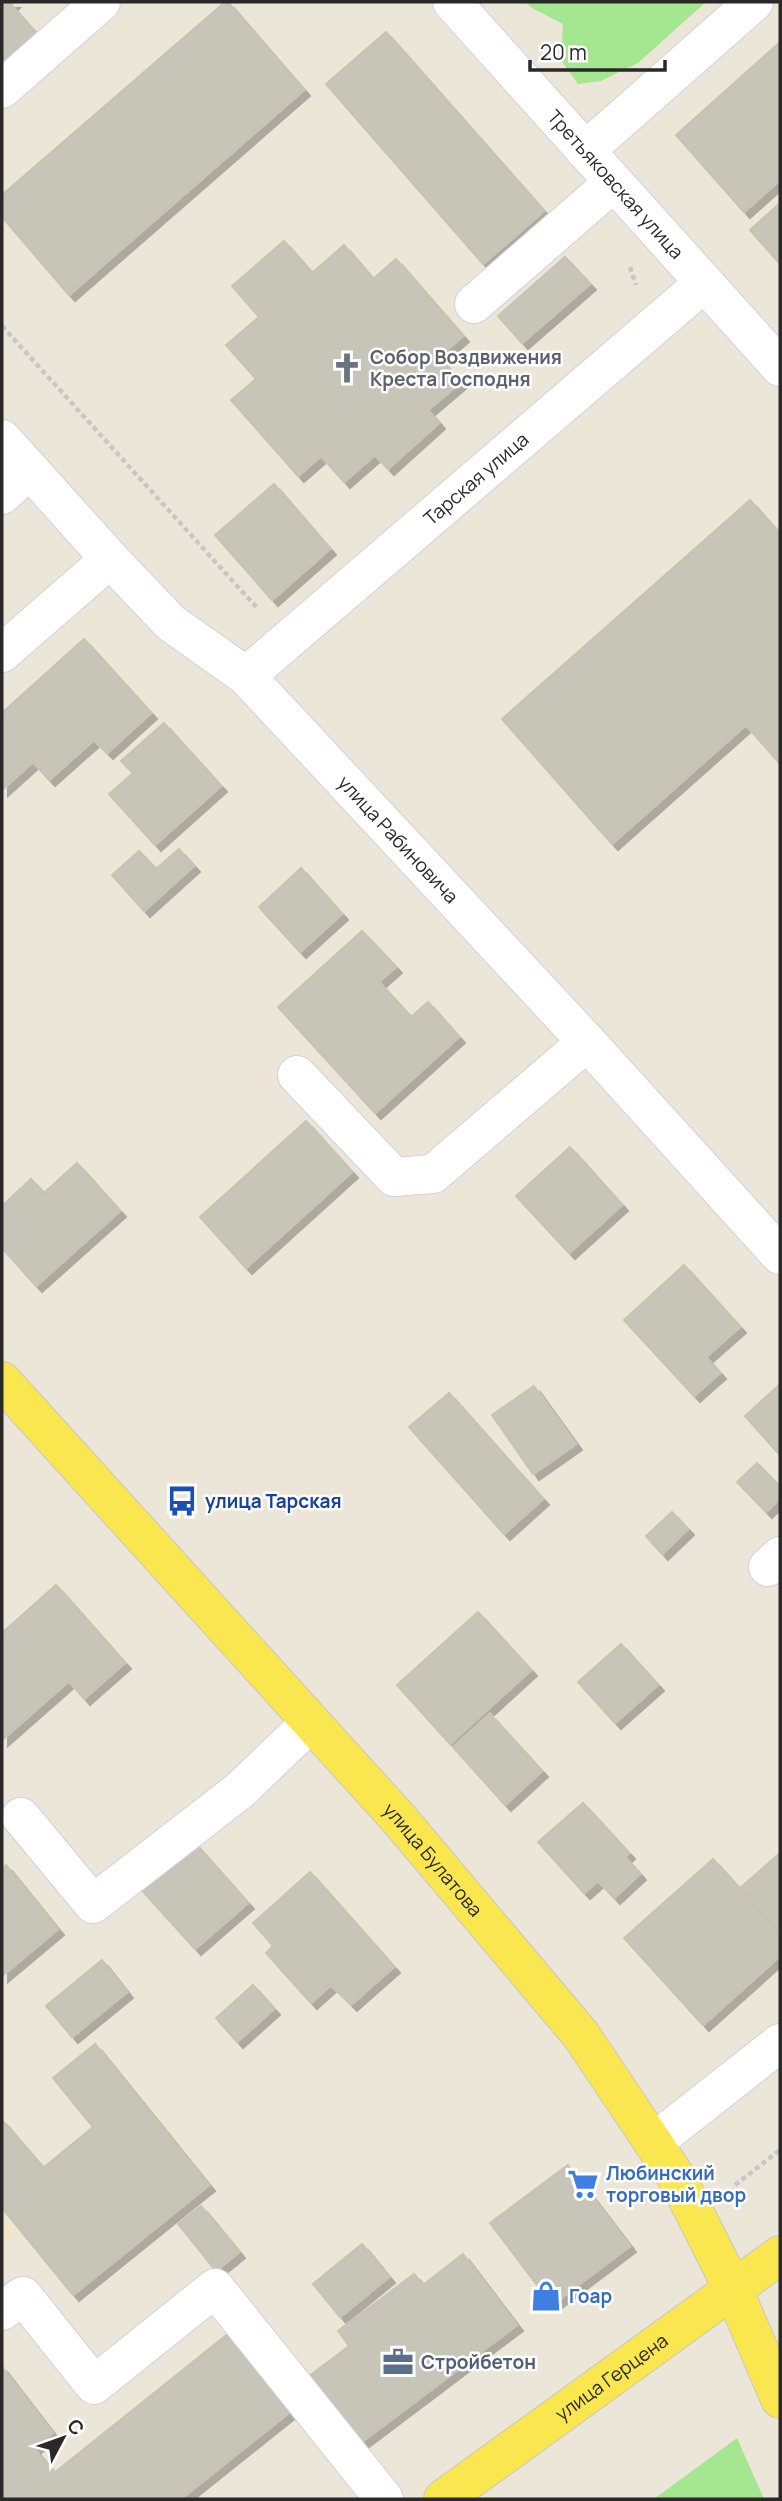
<svg xmlns="http://www.w3.org/2000/svg" width="782" height="2501" viewBox="0 0 782 2501" font-family="Manrope,sans-serif">
<style>
.education{fill:#f0e7c7}
.green{fill:#a5e791}
.building{fill:#c7c4b8;stroke:#c8c3b3;stroke-width:2;filter:url(#shadow)}
.lines{fill:none;stroke-linecap:round;stroke-linejoin:round}
.minor-casing{stroke:#cfd0e3;stroke-width:40}
.major-casing{stroke:#c7c7c7;stroke-width:40}
.path{stroke:#c7c7c7;stroke-width:4.5;stroke-dasharray:5 3.5;stroke-linecap:butt}
.minor{stroke:#fff;stroke-width:38}
.major{stroke:#fae750;stroke-width:38}
.labels{text-anchor:middle;stroke-width:5;stroke-linejoin:round;paint-order:stroke}
.street-label{font-size:19px;fill:#292929;stroke:#fff}
.worship-label{font-size:19px;font-weight:bold;fill:#5b616d;stroke:#fff;text-anchor:start}
.transit-label{font-size:19px;font-weight:bold;fill:#164399;stroke:#fff;text-anchor:start}
.shop-label{font-size:19px;font-weight:bold;fill:#366cbe;stroke:#fff;text-anchor:start}
.service-label{font-size:19px;font-weight:bold;fill:#4e5e75;stroke:#fff;text-anchor:start}
</style>
<defs>
<filter id="shadow"><feDropShadow dx="6" dy="6" stdDeviation="0" flood-color="#0004"/></filter>
</defs>
<rect width="100%" height="100%" fill="#ece6d9"/>
<!-- education -->
<path class="education" d="M2,2214L17,2233L2,2245Z"/>
<!-- green -->
<path class="green" d="M526,2H706L638,63L601,81L578,84L561,60L563,24L532,8Z
M737,2438L764,2499H654Z"/>
<!-- building -->
<path class="building" d="M2,2H14L11,5L37,34L2,65Z
M225,2H228L304,90L69,295L2,217V195Z
M386,32L544,211L483,264L326,84Z
M779,43L780,180L744,212L676,135Z
M780,203V264L750,230Z
M284,241L312,273L344,245L373,279L396,259L463,336L439,357L461,382L428,410L439,423L388,469L375,455L344,482L321,456L298,476L231,400L256,379L226,345L259,317L232,286Z
M565,257L590,284L522,343L498,316Z
M274,484L330,549L272,600L215,535Z
M750,500L780,534V764L746,725L612,844L502,719Z
M84,639L151,713L107,753L94,740L49,780L33,762L2,790V713Z
M164,723L221,786L155,845L109,794L133,773L121,761Z
M179,849L194,866L144,911L112,875L139,851L156,869Z
M301,868L342,914L300,952L259,907Z
M362,931L396,967L379,982L411,1017L428,1002L459,1037L375,1113L278,1007Z
M306,1121L352,1172L246,1268L200,1217Z
M570,1147L622,1205L569,1253L516,1196Z
M77,1163L120,1211L36,1286L2,1248V1206L31,1179L44,1193Z
M684,1265L740,1327L706,1357L720,1373L694,1396L624,1320Z
M780,1384V1449L777,1452L745,1416Z
M534,1386L576,1444L533,1474L492,1415Z
M449,1393L543,1499L504,1534L409,1427Z
M757,1463L780,1487V1498L766,1512L737,1482Z
M672,1512L688,1529L662,1554L646,1536Z
M56,1585L125,1663L84,1699L69,1681L2,1740V1633Z
M478,1612L531,1670L450,1744L397,1685Z
M621,1644L658,1685L615,1723L578,1682Z
M490,1714L542,1771L505,1805L453,1747Z
M583,1803L629,1853L625,1857L640,1874L614,1898L598,1881L584,1893L538,1842Z
M192,1840L248,1903L195,1949L139,1887Z
M780,1853V1934L740,1888Z
M713,1859L780,1934V1956L703,2025L624,1938Z
M6,1865L58,1929L2,1976V1869Z
M310,1872L394,1967L351,2005L331,1985L311,2003L266,1953L273,1946L253,1923Z
M102,1960L127,1992L72,2037L46,2006Z
M253,1985L274,2009L237,2042L216,2018Z
M95,2044L209,2185L73,2295L2,2208V2120L43,2168L93,2127L53,2078Z
M568,2165L630,2246L552,2305L490,2223Z
M201,2206L239,2252L216,2271L178,2224Z
M362,2244L389,2277L340,2317L313,2284Z
M463,2254L517,2325L359,2444L308,2377L349,2346L338,2331L414,2274L423,2285Z
M229,2333L291,2411L181,2499H2V2367L53,2433L34,2448L54,2473Z"/>
<g class="lines">
<!-- minor casing -->
<g class="minor-casing">
<g id="minor">
<path id="s1" d="M452,2L780,367"/>
<path d="M2,89L101,2"/>
<path d="M585,151L754,2"/>
<path d="M474,304L613,183"/>
<path id="s2" d="M2,439L110,559L171,623L246,676L587,1042L780,1255"/>
<path d="M2,495L29,470"/>
<path d="M2,653L110,559"/>
<path id="s3" d="M246,676L704,283"/>
<path d="M297,1075L394,1177L433,1174L587,1042"/>
<path d="M768,1567L780,1556"/>
<path d="M21,1817L93,1904L239,1791L311,1722"/>
<path d="M654,2142L780,2043"/>
<path d="M2,2311L23,2296L94,2385L215,2288L384,2499"/>
</g>
</g>
<!-- major casing -->
<g class="major-casing">
<g id="major">
<path id="s4" d="M2,1381L399,1819L581,2035L678,2180L733,2289L780,2399"/>
<path id="s5" d="M443,2499L780,2255"/>
</g>
</g>
<!-- path -->
<path class="path" d="M630,267L636,285
M2,326L258,609
M735,2185L780,2150"/>
<!-- minor -->
<use href="#minor" class="minor"/>
<!-- major -->
<use href="#major" class="major"/>
</g>
<!-- icons -->
<defs>
<g id="church-bare" transform="scale(2.415)"><path d="M-1.2-6h2.4v3.5h3.3v2.4h-3.3V6h-2.4V-.1h-3.3v-2.4h3.3Z" fill="#6b7280" stroke="#fff" stroke-width="2.5" paint-order="stroke"/></g>
<g id="bus-bare" transform="scale(2.415)"><path d="M-5-6H5V4H4V6H2V4H-2V6H-4V4H-5ZM-3.5-4V0h7V-4ZM-3.5 1.2v1.5H-2V1.2ZM2 1.2v1.5H3.5V1.2Z" fill="#1a4fb4" stroke="#fff" stroke-width="2.5" paint-order="stroke"/></g>
<g id="supermarket-bare" transform="scale(2.415)"><path d="M-6-5.5h2.5l.6 2H6L4.5 2H-2.5L-4.4-4H-6ZM-1.5 3.2a1.3 1.3 0 1 0 .1 0ZM3 3.2a1.3 1.3 0 1 0 .1 0Z" fill="#3f7fe0" stroke="#fff" stroke-width="2.5" paint-order="stroke"/></g>
<g id="shop-bare" transform="scale(2.415)"><path d="M-5-2.5h2.3a2.7 3.5 0 0 1 5.4 0H5L5.5 6h-11ZM-1.5-2.5h3a1.5 2.3 0 0 0-3 0Z" fill="#3f7fe0" stroke="#fff" stroke-width="2.5" paint-order="stroke"/></g>
<g id="office-bare" transform="scale(2.415)"><path d="M-6-3h4V-5.5h4V-3h4V5H-6ZM-1-4.5V-3h2v-1.5ZM-6 0V1H6V0Z" fill="#5c6f8a" stroke="#fff" stroke-width="2.5" paint-order="stroke"/></g>
</defs>
<g fill-rule="evenodd">
<use href="#church-bare" x="347" y="368"/>
<use href="#bus-bare" x="182" y="1501"/>
<use href="#supermarket-bare" x="583" y="2184"/>
<use href="#shop-bare" x="546" y="2296"/>
<use href="#office-bare" x="398" y="2362"/>
</g>
<g class="labels">
<!-- street labels -->
<g class="street-label">
<text dy="7" stroke="none"><textPath href="#s1" startOffset="245">Третьяковская улица</textPath></text>
<text dy="7" stroke="none"><textPath href="#s3" startOffset="303">Тарская улица</textPath></text>
<text dy="7" stroke="none"><textPath href="#s2" startOffset="565">улица Рабиновича</textPath></text>
<text dy="7" stroke="none"><textPath href="#s4" startOffset="644">улица Булатова</textPath></text>
<text dy="7" stroke="none"><textPath href="#s5" startOffset="208">улица Герцена</textPath></text>
</g>
<!-- worship labels -->
<g class="worship-label">
<text x="370" y="364">Собор Воздвижения<tspan x="370" dy="22">Креста Господня</tspan></text>
</g>
<!-- transit labels -->
<g class="transit-label">
<text x="205" y="1508">улица Тарская</text>
</g>
<!-- shop labels -->
<g class="shop-label">
<text x="606" y="2180">Любинский<tspan x="606" dy="22">торговый двор</tspan></text>
<text x="569" y="2303">Гоар</text>
</g>
<!-- service labels -->
<g class="service-label">
<text x="421" y="2369">Стройбетон</text>
</g>
</g>
<!-- border -->
<rect width="782" height="2501" fill="none" stroke="#292929" stroke-width="7"/>
<!-- north arrow -->
<g transform="translate(63 2438) rotate(49)" stroke="#ffffff" stroke-width="5" paint-order="stroke">
<path d="M0-5L12 26L0 18L-12 26Z" fill="#292929"/>
<text y="-10" font-size="19" font-weight="bold" text-anchor="middle" fill="#292929">С</text>
</g>
<!-- scale -->
<path d="M530 60v10h135v-10" fill="none" stroke="#292929" stroke-width="3.5"/>
<text x="540" y="60" font-size="21" fill="#292929" stroke="#ffffff" stroke-width="5" paint-order="stroke">20 m</text>
</svg>
